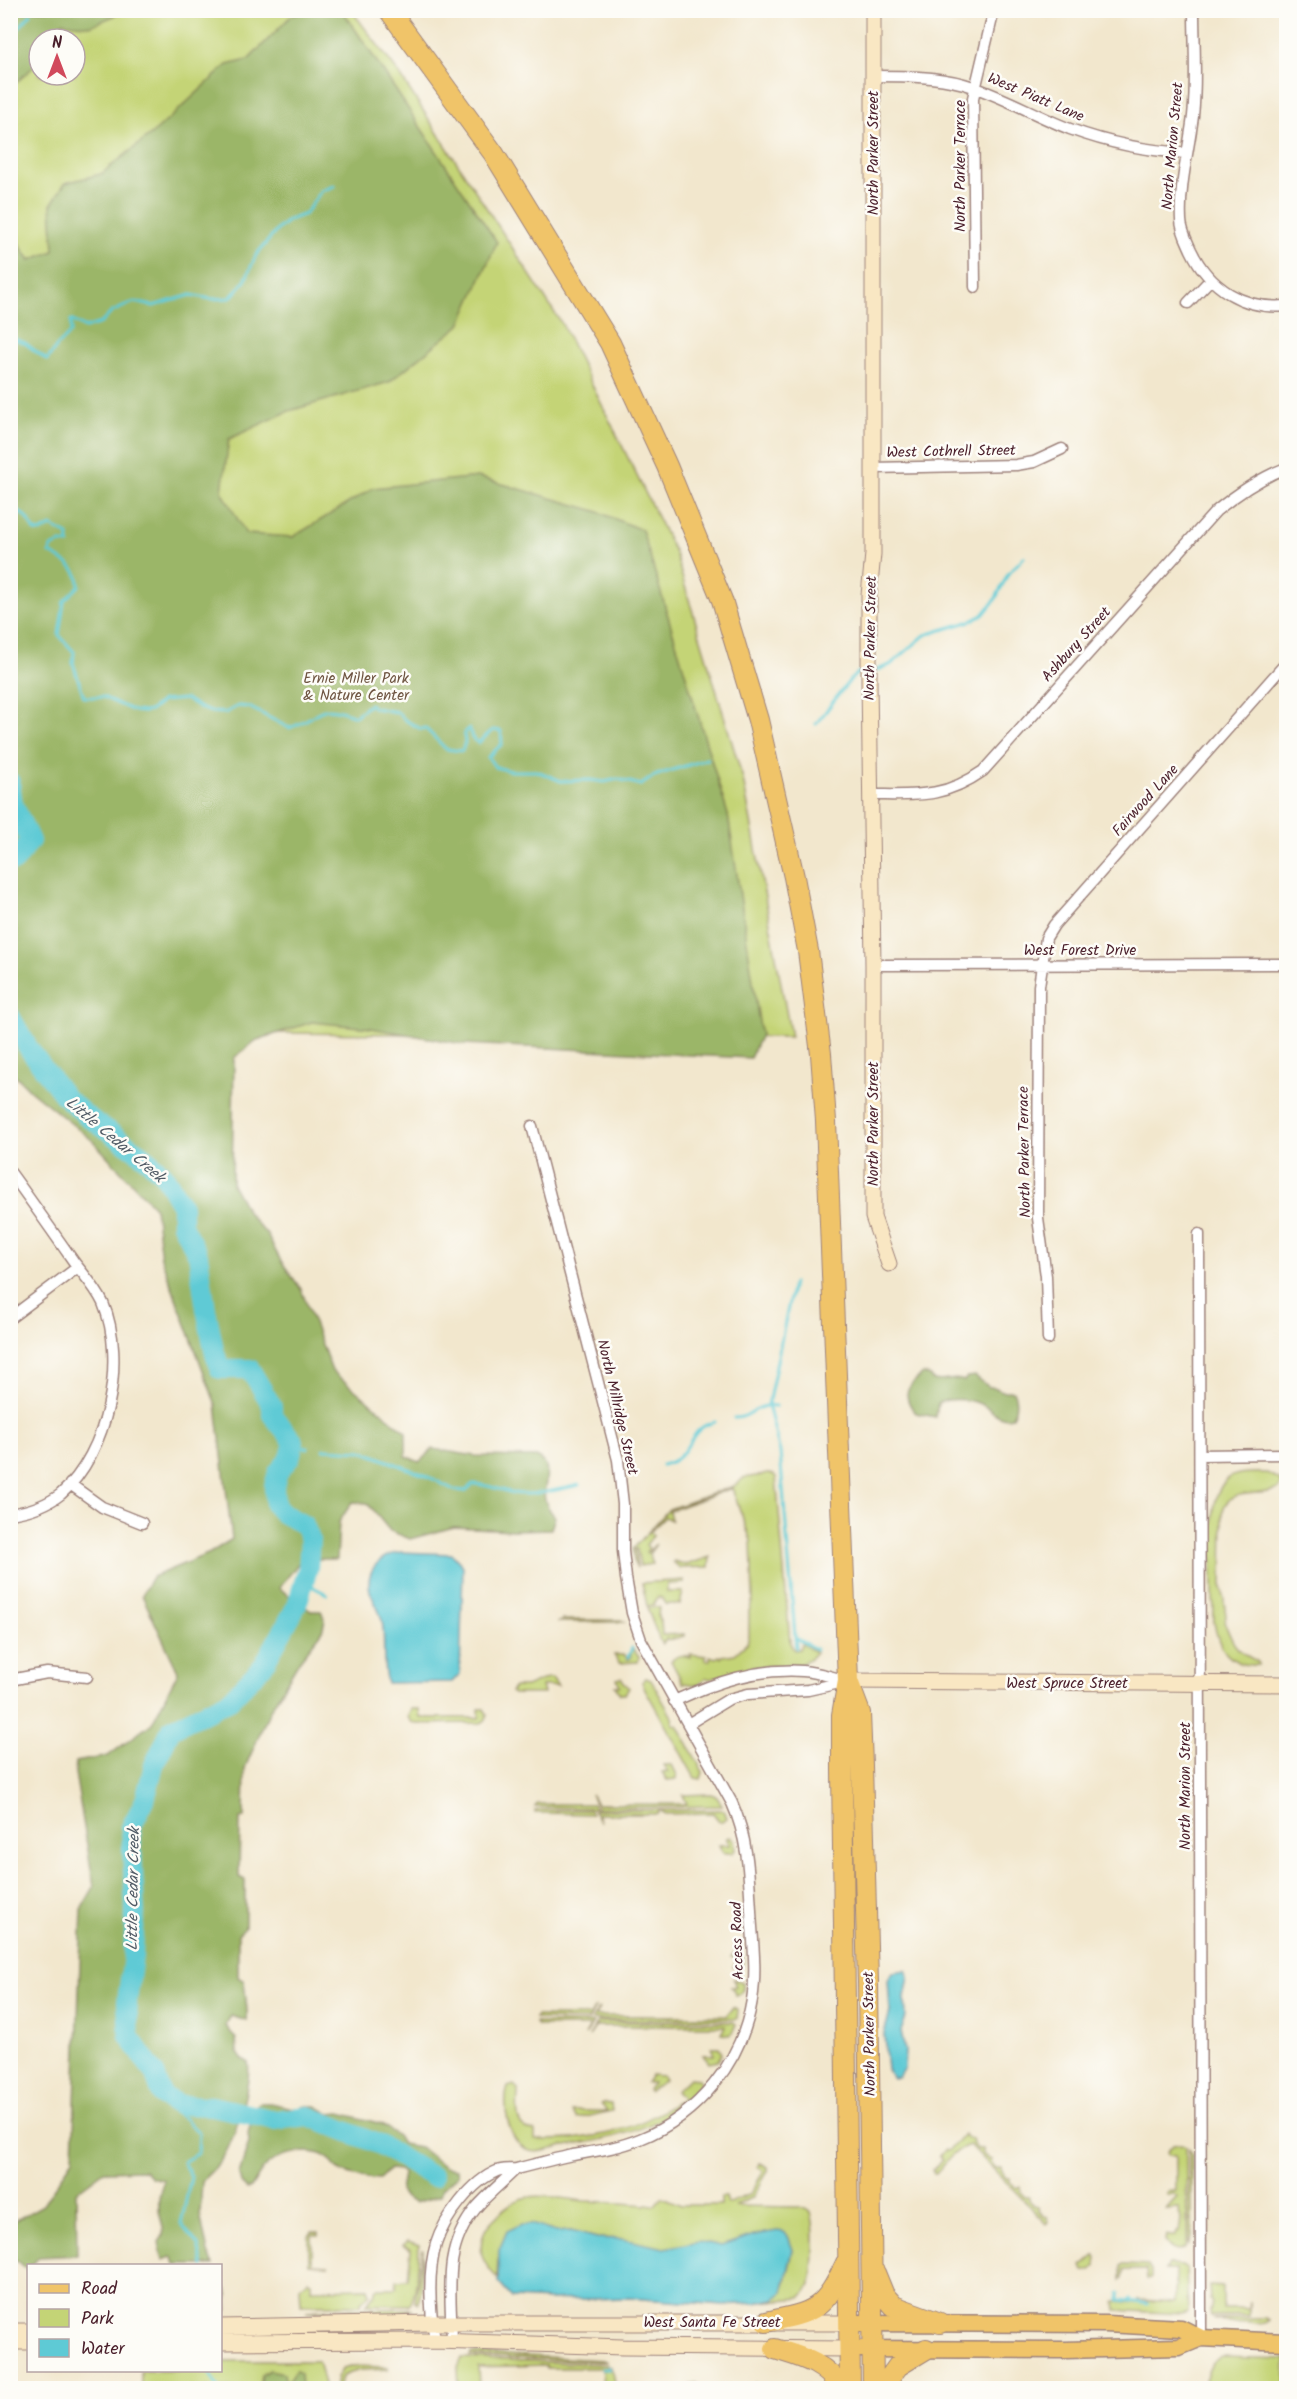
<svg xmlns="http://www.w3.org/2000/svg" width="1297" height="2399" viewBox="0 0 1297 2399" font-family="Kalam,sans-serif">
<style>
.green{fill:#c4d476;stroke:#877a50;stroke-width:1.5;fill-rule:evenodd}
.forest{fill:#9bb667;stroke:#726a49;stroke-width:1.5}
.water{fill:#5ecad5;stroke:#547480;stroke-width:1.5}
.lines{fill:none;stroke-linecap:round;stroke-linejoin:round}
.stream{stroke:#5ecad5;stroke-width:3}
.river{stroke:#5ecad5;stroke-width:20}
.street-casing{stroke:#9e837c;stroke-width:13}
.secondary-casing{stroke:#9e837c;stroke-width:17}
.primary-casing{stroke:#9e837c;stroke-width:19}
.highway-casing{stroke:#9e837c;stroke-width:22}
.street{stroke:#fff;stroke-width:10}
.secondary{stroke:#f9e7c3;stroke-width:15}
.primary{stroke:#f0c469;stroke-width:16}
.highway{stroke:#f0c469;stroke-width:20}
.labels{text-anchor:middle;stroke-width:5;stroke-linejoin:round;paint-order:stroke}
.street-label{font-size:15px;fill:#4a1f2b;stroke:#fdfcf7}
.park-label{font-size:15px;fill:#6f5542;stroke:#fdfcf7}
.water-label{font-size:16px;font-style:italic;fill:#515b66;stroke:#fdfcf7}
</style>
<rect width="100%" height="100%" fill="#fdfcf7"/>
<filter id="ink" filterUnits="userSpaceOnUse"><feTurbulence type="fractalNoise" baseFrequency=".0167" numOctaves="2"/><feDisplacementMap in="SourceGraphic" scale="12" xChannelSelector="R" yChannelSelector="G"/><feConvolveMatrix kernelMatrix="1 2 1 2 8 2 1 2 1" color-interpolation-filters="sRGB"/></filter>
<filter id="wash" filterUnits="userSpaceOnUse"><feTurbulence type="fractalNoise" baseFrequency=".008" numOctaves="4" result="noise"/><feDisplacementMap in="SourceGraphic" scale="24" xChannelSelector="R" yChannelSelector="G"/><feGaussianBlur stdDeviation="1.35" result="paint"/><feColorMatrix in="noise" values="0 0 0 0 0 0 0 0 0 0 0 0 0 0 0 0 0 1.4 0 .05"/><feComposite in="paint" operator="in"/></filter>
<g filter="url(#wash)">
<rect width="100%" height="100%" fill="#f2e7cd"/>
<!-- green -->
<path class="green" d="M11,11H352L398,72L562,324L675,553L743,779L791,1037L11,1031ZM39,39H75V75H39Z
M1261,1473H1267L1279,1479L1281,1484L1278,1489C1260,1498 1228,1486 1223,1511L1222,1586L1226,1616L1224,1621C1233,1645 1235,1650 1258,1662V1665C1229,1667 1218,1648 1214,1622C1213,1615 1215,1609 1213,1600C1214,1572 1204,1493 1229,1478C1238,1472 1251,1473 1261,1473Z
M768,1474L774,1475L776,1477L790,1643L794,1650L799,1649L802,1643L816,1652L809,1660L800,1664L751,1667L710,1679L707,1678L697,1685L683,1683L671,1661C678,1654 683,1655 690,1657V1654L706,1656V1660H710V1656L716,1658L719,1656L721,1658L722,1656L735,1654L747,1643L749,1636V1611L753,1599L751,1541L732,1488L669,1511L671,1520L665,1517L650,1532L653,1536L646,1545L649,1548L646,1552L647,1553L656,1544L649,1554L653,1564L640,1566L637,1549H635L637,1568L634,1563L633,1549L669,1509L734,1486L744,1478Z
M710,1557L709,1567L680,1568L673,1562L674,1561L686,1565Z
M684,1580V1583L667,1584V1592H683L680,1604H665L662,1598L658,1597L653,1605L647,1606L642,1583Z
M659,1607L658,1617L661,1621L662,1635L684,1634V1636L669,1640L667,1638L662,1644L660,1641L647,1608Z
M562,1620H621L624,1622H559Z
M632,1648L639,1657L638,1662L619,1663L614,1655H625L627,1659H630Z
M547,1678H552L558,1686H542L544,1694H514L511,1692L514,1687H526Z
M621,1678L629,1688L625,1694H620L615,1686H620L617,1679Z
M646,1678L651,1680L672,1717L673,1724L677,1725L703,1772L701,1779L695,1778L644,1687L642,1682Z
M411,1709H419L420,1718H479V1709H484L487,1714L486,1720L481,1723L416,1724L410,1721L408,1716Z
M664,1765H672L677,1775L676,1779L667,1780L662,1772H668Z
M712,1794L717,1797L722,1806L598,1808L591,1795L597,1804H687L683,1795Z
M537,1804H593L595,1808L535,1807Z
M540,1810H590L592,1814L535,1813V1811Z
M593,1810H724L727,1818L720,1822L713,1813L665,1814L660,1810L658,1814H597L600,1822Z
M730,1837L734,1840L735,1850L732,1853H723L719,1845H730L726,1838Z
M736,1951L743,1955L744,1963L741,1967H733L736,1959L731,1957Z
M733,1979L743,1982V1989L740,1994L736,1995L731,1987H736Z
M595,2007L589,2020L535,2019L537,2016H590Z
M733,2007L738,2010L737,2019L592,2020L599,2008L596,2016H726Z
M598,2022H733L736,2024L732,2033L729,2035L721,2034L725,2026H596L589,2036Z
M535,2023H594L585,2035L590,2026H537Z
M711,2047H719L722,2053L718,2061L709,2063L703,2055H714Z
M651,2075L662,2076L664,2080L650,2091L648,2090L652,2083H646Z
M689,2078L699,2079L700,2085L679,2105L676,2104C665,2129 593,2142 566,2146C555,2148 541,2154 530,2151C507,2143 502,2103 508,2087L514,2085L518,2089C518,2106 512,2130 535,2131V2140C588,2141 633,2133 677,2102H680L682,2098L676,2091Z
M603,2103L611,2104L612,2111L577,2119L572,2111H607L601,2104Z
M963,2134L968,2139H972L973,2144L977,2149H982V2153L987,2158L991,2159V2163L996,2168H1001V2172L1006,2178H1010V2182L1015,2187H1020V2192L1025,2197H1029V2201L1034,2206L1038,2207L1039,2211L1044,2216L1048,2217L1049,2222L1047,2224L970,2145C957,2148 942,2165 936,2174H934L933,2169L943,2159L940,2156L945,2150L949,2151Z
M1181,2144L1186,2146L1187,2243L1186,2248C1178,2252 1170,2249 1165,2241L1166,2236H1175L1176,2232H1179L1181,2219L1178,2208L1166,2209L1177,2197L1172,2193L1169,2196L1166,2194L1169,2191H1176V2155H1168L1167,2152L1173,2145Z
M1189,2149L1192,2154V2237L1189,2246Z
M760,2163L768,2167V2171L753,2197L735,2206L800,2207L810,2211C816,2221 814,2266 812,2277C810,2285 806,2293 801,2298L759,2302L774,2299L786,2282L793,2250L727,2244L721,2247L709,2243L665,2248L654,2247L622,2239L597,2238L571,2231L555,2232L531,2224L498,2260L497,2278C483,2263 477,2253 484,2233C487,2224 492,2221 498,2215C523,2186 551,2198 584,2201C607,2202 630,2203 654,2206L662,2197L681,2205H721V2197H725L727,2204L750,2194L764,2171L757,2167Z
M312,2232H319V2235H312V2264L329,2265L309,2264V2236Z
M408,2241L419,2245C419,2258 417,2296 409,2305H365L374,2295L377,2288H396L397,2280L408,2279L411,2249L403,2245Z
M423,2248L421,2292L418,2304L415,2301Z
M1095,2255L1097,2259C1096,2267 1092,2272 1084,2271L1082,2266Z
M1124,2265L1148,2266L1151,2271V2278L1147,2279L1146,2270H1124L1123,2278L1121,2280V2266Z
M1168,2265L1182,2266L1186,2269L1188,2312L1181,2314L1116,2310L1115,2301H1117L1147,2304V2301L1138,2300L1175,2302L1176,2270H1165Z
M308,2280L311,2281V2289L368,2288L370,2294L361,2302V2305H301L300,2287Z
M1209,2286L1223,2287V2309H1248L1249,2301V2316H1211L1210,2311L1212,2303L1210,2300Z
M343,2309H413L397,2316L306,2311Z
M1213,2319H1265L1269,2321C1260,2330 1249,2319 1241,2324Z
M471,2353L603,2360L607,2362L470,2356Z
M1223,2357L1286,2359V2388H1201C1209,2377 1207,2360 1223,2357Z
M462,2358L591,2364L607,2365V2368H547L546,2365L478,2367L479,2388H459L458,2368Z
M221,2361H318L325,2388H141V2371L220,2370Z
M351,2366L388,2367V2369C373,2371 339,2364 339,2388H335L337,2378L343,2368Z
M611,2366L615,2388H602L603,2370H611Z
M696,2383L701,2386L750,2387L755,2383L760,2387L772,2388H691V2384Z"/>
<!-- forest -->
<path class="forest" d="M11,10H126V11L90,26L62,22L54,39H39V62L11,87Z
M308,10L343,11L497,242L460,325L389,382L289,411L229,439L222,491L246,534L293,537L373,488L478,477L596,511L642,530L728,815L761,1035L750,1058L463,1044L371,1028L312,1022L257,1040L234,1058L232,1184L248,1213L267,1235L281,1261L301,1289L332,1371L406,1432V1456L419,1462L433,1449L475,1456L537,1457L546,1465C550,1491 535,1492 555,1517L551,1529L513,1530L454,1527L410,1539L390,1531L367,1503L352,1502L339,1522L337,1559H302L279,1588L311,1611H321L325,1619L322,1632L299,1661L270,1710L245,1768L244,1817L240,1818L239,1877L245,1880V1927L238,1934V1977L244,1981C245,1991 248,2013 247,2021L231,2016L226,2026L236,2039L237,2052L242,2059L248,2062C252,2082 234,2143 221,2160C216,2168 208,2174 202,2181L200,2214L208,2253L214,2265H175L173,2259L171,2257L163,2260L159,2243C169,2230 159,2222 159,2208C158,2197 161,2189 164,2180L151,2177L144,2170L104,2171L76,2192L77,2255L39,2257L32,2265L28,2266V2271L17,2261L11,2262V2223L43,2205L73,2159L82,1908L94,1887L75,1773L76,1762L108,1756L152,1723L178,1672L142,1595L152,1577L210,1553L232,1539L216,1405L161,1258L155,1208L93,1141L31,1091L11,1071V199L19,244L30,260L54,251L51,205L65,183L101,174L158,129L227,65L248,60L291,16Z
M923,1374L931,1376V1379C943,1385 953,1375 964,1381L967,1377L975,1376L989,1387H994L1002,1391H1013C1017,1399 1016,1409 1012,1417C1000,1420 996,1413 986,1407C974,1399 952,1397 938,1403L936,1417L916,1413C901,1396 906,1386 923,1374Z
M259,2103H270L298,2109L306,2106H316L330,2114L340,2113L382,2124L397,2136L402,2144L420,2147L444,2167L457,2169L458,2175L442,2189L440,2196L414,2203L405,2198L400,2191L403,2173L399,2170L390,2169L379,2179C366,2179 349,2176 338,2169C334,2166 332,2162 329,2159C314,2146 280,2153 267,2165C260,2171 256,2180 251,2188L247,2189L241,2183L239,2174L249,2142L248,2133L255,2107Z
M221,2286L225,2288L228,2294L227,2310H221Z
M269,2370L284,2373L285,2380L288,2381L296,2370L300,2374L301,2387L265,2388L260,2383L261,2375Z"/>
<!-- water -->
<path class="water" d="M401,1552L452,1554L463,1566L460,1674L452,1682L387,1683C381,1662 386,1642 382,1621C380,1610 373,1601 370,1591C365,1569 381,1555 401,1552Z
M906,1970L909,1977L905,1997L906,2017L901,2031L905,2051L904,2069L899,2077L894,2078L887,2070L884,2034L890,2012L888,1980L893,1972Z
M522,2224H531L555,2232L571,2231L597,2238L622,2239L665,2248L699,2241L721,2246L754,2235L777,2231L784,2232L788,2236L793,2250L783,2292L774,2299L755,2303L724,2305L628,2298L551,2300L512,2298L498,2282L499,2250L507,2231Z"/>
<g class="lines">
<!-- stream -->
<path class="stream" d="M10,38L31,14
M10,337L25,343L47,360L57,346L71,332V320L85,328L101,323L112,312L134,302L153,306L191,295L211,299L230,298L245,281L256,255L278,229L289,220L305,214L321,191L334,186
M10,511L16,510L25,516L35,531L40,532L51,526L68,535L69,544L60,543L51,547L50,553C64,561 80,568 79,586L64,601L59,635L74,652L73,663L84,697H103L134,711L144,712L150,711L162,701L186,699L200,708L212,712L225,713L238,706L249,707L289,728C321,718 315,699 355,716L370,704L374,708L397,712L405,720L421,729L425,728L446,749L462,751L465,742L464,734L469,728L472,738L478,743L493,730L501,731L502,744L488,757L495,767L511,771H537L561,781L591,780L604,782L618,779L641,785L654,776L707,759
M877,670L890,665L925,635L971,621L983,615L995,600L1008,574L1024,557
M816,724L850,680L860,671
M793,1283L768,1405L780,1452L796,1648
M734,1418C751,1419 754,1403 776,1406
M294,1442L300,1447L308,1448
M324,1449L362,1451L427,1476L454,1490L465,1491L473,1484C487,1484 499,1490 514,1493C531,1497 561,1489 579,1485
M662,1465C694,1458 685,1428 715,1422
M305,1578L315,1588L327,1594
M795,1638L816,1649
M628,1657L632,1648
M162,2096L166,2108L185,2119L199,2133L198,2153L183,2162L191,2177L181,2224L198,2245L203,2266
M1119,2293V2300L1131,2301
M1131,2299V2301L1148,2304
M603,2369H609V2367
M208,2370L218,2388"/>
<!-- river -->
<path class="river" d="M10,782L13,804L30,841L15,861L10,856
M10,1016L29,1049L65,1097L88,1117L141,1154L164,1175L182,1206V1225L198,1255L206,1309L214,1350L220,1369H250L272,1406V1415L294,1442L290,1458L278,1472L274,1486L275,1505L282,1513L304,1525L310,1539L308,1568L297,1605L263,1666L230,1700L171,1729L154,1765L145,1800L131,1827L135,1912L133,1956L127,2002L129,2036L155,2074L162,2096L180,2105L212,2106L275,2120L309,2116L380,2145L433,2177"/>
</g>
</g>
<g filter="url(#ink)">
<g class="lines">
<!-- street casing -->
<g class="street-casing">
<path id="street" d="M1194,10C1194,45 1197,81 1193,116C1189,150 1179,185 1181,220C1181,230 1187,241 1191,250C1209,288 1244,310 1286,306
M873,76C903,76 935,76 964,84C1001,95 1034,115 1070,129C1108,143 1146,151 1187,153
M975,287L973,98L994,10
M1188,303L1210,280
M873,468L1016,465L1034,462L1062,449
M870,795C916,795 943,799 983,771L1216,511C1238,493 1260,478 1286,468
M873,965L1286,964
M10,1172C32,1202 53,1232 74,1262C84,1275 96,1288 103,1303C127,1360 108,1453 61,1494C46,1506 29,1511 10,1514
M1199,1234L1201,2338
M10,1318L78,1267
M1048,1339L1046,1276L1038,1218L1039,986L1046,938L1054,925L1286,663
M1200,1455L1286,1454
M70,1484L102,1507L142,1523
M10,1680L47,1673L87,1677
M674,1701C716,1682 756,1668 803,1671C818,1672 834,1678 848,1681
M688,1724L729,1699L748,1694L808,1690L844,1682
M435,2341C430,2310 427,2274 436,2244C444,2218 472,2181 497,2171C503,2169 510,2169 516,2169C535,2164 554,2159 573,2155C596,2151 618,2148 640,2139C698,2116 742,2062 752,2000C756,1976 754,1952 752,1927C749,1884 750,1843 732,1803L641,1640L632,1613L626,1578L623,1551V1504L618,1460L532,1126
M452,2341C451,2291 442,2250 476,2208C488,2194 503,2182 516,2169"/>
</g>
<!-- secondary casing -->
<g class="secondary-casing">
<path id="secondary" d="M873,10V554L869,595V681L873,965V1217L889,1264
M848,1681L1286,1684
M220,2327L432,2323H849
M10,2331H28
M10,2342H28
M220,2342L435,2341L623,2347L849,2349"/>
</g>
<!-- primary casing -->
<g class="primary-casing">
<path id="primary" d="M849,2323L1106,2324L1181,2328L1201,2338L1286,2342
M849,2349L1065,2350L1179,2347L1201,2338"/>
</g>
<!-- highway casing -->
<g class="highway-casing">
<path id="highway" d="M389,10L494,154L610,343L667,466L722,600L758,720L794,877L808,951L821,1054L826,1121L848,1681L842,1715V1770L850,2388
M848,1681L860,1713L862,1766L868,1982L873,2388
M875,2273L884,2295L894,2306L940,2323
M766,2322C816,2312 824,2310 846,2263
M775,2349C801,2357 826,2363 841,2388
M882,2388L898,2366L926,2349"/>
</g>
<!-- street -->
<use href="#street" class="street"/>
<!-- secondary -->
<use href="#secondary" class="secondary"/>
<!-- primary -->
<use href="#primary" class="primary"/>
<!-- highway -->
<use href="#highway" class="highway"/>
</g>
</g>
<g class="labels">
<!-- street labels -->
<g class="street-label">
<text transform="translate(1036 97) rotate(23)" y="5">West Piatt Lane</text>
<text transform="translate(1172 146) rotate(-85)" y="5">North Marion Street</text>
<text transform="translate(873 153) rotate(-90)" y="5">North Parker Street</text>
<text transform="translate(960 166) rotate(-90)" y="5">North Parker Terrace</text>
<text transform="translate(951 451) rotate(-1)" y="5">West Cothrell Street</text>
<text transform="translate(870 638) rotate(-89)" y="5">North Parker Street</text>
<text transform="translate(1076 644) rotate(-48)" y="5">Ashbury Street</text>
<text transform="translate(1145 800) rotate(-48)" y="5">Fairwood Lane</text>
<text x="1080" y="955">West Forest Drive</text>
<text transform="translate(873 1124) rotate(-90)" y="5">North Parker Street</text>
<text transform="translate(1024 1152) rotate(-91)" y="5">North Parker Terrace</text>
<text transform="translate(618 1407) rotate(77)" y="5">North Millridge Street</text>
<text x="1067" y="1688">West Spruce Street</text>
<text transform="translate(1185 1786) rotate(-90)" y="5">North Marion Street</text>
<text transform="translate(737 1941) rotate(-92)" y="5">Access Road</text>
<text transform="translate(869 2034) rotate(-91)" y="5">North Parker Street</text>
<text x="712" y="2327">West Santa Fe Street</text>
</g>
<!-- park labels -->
<g class="park-label">
<text x="356" y="683">Ernie Miller Park<tspan x="356" dy="17">&amp; Nature Center</tspan></text>
</g>
<!-- water labels -->
<g class="water-label">
<text transform="translate(116 1139) rotate(40)" y="6">Little Cedar Creek</text>
<text transform="translate(132 1889) rotate(-89)" y="6">Little Cedar Creek</text>
</g>
</g>
<!-- margin -->
<rect width="1297" height="2399" fill="none" stroke="#fdfcf7" stroke-width="36"/>
<!-- legend -->
<rect x="27" y="2264" width="195" height="108" fill="#fdfcf7" stroke="#b5a4a5" stroke-width="1.5"/>
<rect x="39" y="2284" width="30" height="9" fill="#f0c469" stroke="#b5a4a5" stroke-width="1.5"/>
<text x="81" y="2294" font-size="18" fill="#4a1f2b">Road</text>
<rect x="39" y="2309" width="30" height="18" fill="#c4d476" stroke="#b5a4a5" stroke-width="1.5"/>
<text x="81" y="2324" font-size="18" fill="#4a1f2b">Park</text>
<rect x="39" y="2339" width="30" height="18" fill="#5ecad5" stroke="#b5a4a5" stroke-width="1.5"/>
<text x="81" y="2354" font-size="18" fill="#4a1f2b">Water</text>
<!-- north arrow -->
<g transform="translate(57 57)"><circle r="28" fill="#fdfcf7" stroke="#b5a4a5" stroke-width="1.5"/>
<path d="M0-4.5L10 22L0 15L-10 22Z" fill="#d1495b"/>
<text y="-9" font-size="16" font-weight="bold" text-anchor="middle" fill="#4a1f2b">N</text>
</g>
</svg>
